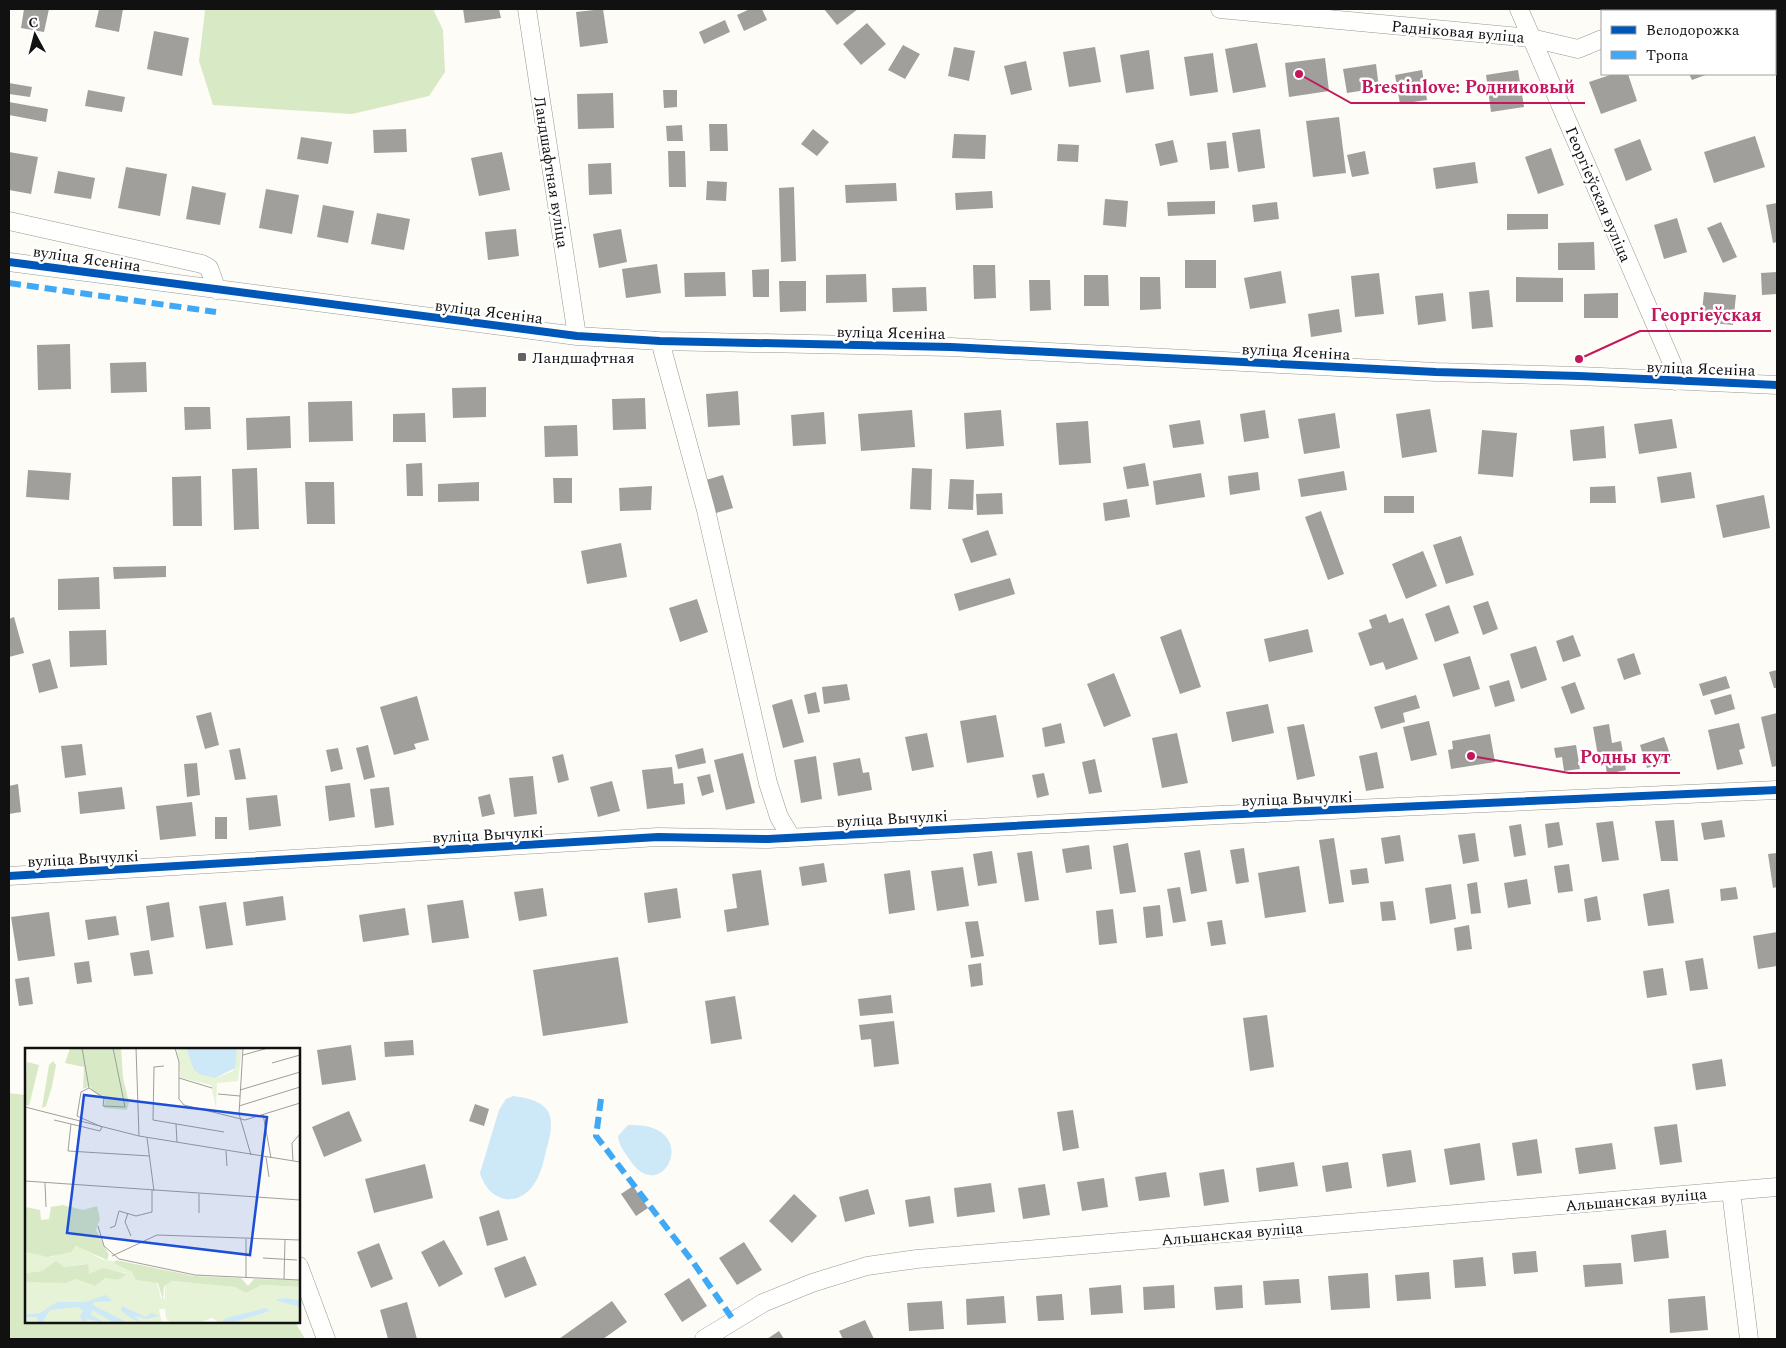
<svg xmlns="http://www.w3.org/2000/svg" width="1786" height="1348" viewBox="0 0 1786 1348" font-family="Spectral,serif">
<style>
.forest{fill:#d8eac5}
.water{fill:#cde8f7}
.building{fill:#a19f9c}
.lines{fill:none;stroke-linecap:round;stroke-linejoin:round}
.minor-casing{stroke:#979795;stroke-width:19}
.minor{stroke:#fffffe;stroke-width:18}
.quiet{stroke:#3fa9f5;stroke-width:6;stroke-dasharray:12 6;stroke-linecap:butt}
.cycleway-casing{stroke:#fff;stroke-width:11}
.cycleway{stroke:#0057b8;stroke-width:8}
.poi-dot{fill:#646362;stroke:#fff;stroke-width:2}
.labels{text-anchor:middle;stroke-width:5;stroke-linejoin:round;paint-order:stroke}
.street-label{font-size:16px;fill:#111;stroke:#fff}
.poi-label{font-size:16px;fill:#111;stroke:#fff;text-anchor:start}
.inset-road{fill:none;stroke:#9f9e9b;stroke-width:1}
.view{fill:#1d4ed8;fill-opacity:0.15;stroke:#1d4ed8;stroke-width:2.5}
.inset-edge{fill:none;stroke:#111;stroke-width:2.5}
.leader{fill:none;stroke:#c2185b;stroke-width:2}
.callout-dot{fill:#c2185b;stroke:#fff;stroke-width:2}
.callout-label{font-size:18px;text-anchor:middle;font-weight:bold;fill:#c2185b;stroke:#fff;stroke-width:5;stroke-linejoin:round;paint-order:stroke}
</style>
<rect width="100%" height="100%" fill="#fdfcf7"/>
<!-- forest -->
<path class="forest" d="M203,9H433L443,30L445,72L429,96L352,114L213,105L199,61L205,11Z
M9,1093L26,1095V1322H295L305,1339H9Z"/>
<!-- water -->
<path class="water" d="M513,1096C554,1101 556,1117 546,1151C543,1164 540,1177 532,1187C513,1210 487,1198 480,1173L499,1110L506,1099Z
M628,1125C704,1122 664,1206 632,1163C626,1154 619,1147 618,1136Z"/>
<!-- building -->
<path class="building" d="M24,9H49L44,32L21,28Z
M99,9H123L119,32L95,27Z
M463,9H499L501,18L465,23Z
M603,9L608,43L580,47L576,12Z
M750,9H762L767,20L744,31L737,15Z
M824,9H858L837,25Z
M725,20L730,32L704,44L699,32Z
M867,23L886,44L861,65L843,44Z
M154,31L189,38L182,76L147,69Z
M1257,43L1266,87L1233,93L1225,49Z
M903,45L920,54L905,79L888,70Z
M954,47L975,51L969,81L948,76Z
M1095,47L1101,82L1069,87L1063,52Z
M1149,50L1154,89L1126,93L1120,55Z
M1213,53L1218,92L1190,96L1184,57Z
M1325,58L1329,91L1289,97L1285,63Z
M1026,61L1032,90L1011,95L1004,66Z
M1376,64L1379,88L1347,93L1343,69Z
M1422,70L1427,100L1400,104L1395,75Z
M1518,70L1524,107L1491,112L1486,75Z
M1613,74H1628L1637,101L1601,114L1589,82Z
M1689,74H1708L1692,80Z
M9,83L32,87L30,97L9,94Z
M88,90L125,97L122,112L85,106Z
M663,90H677V107L664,108Z
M613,93L614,128L578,129L577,94Z
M9,102L48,109L46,122L9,115Z
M1339,117L1346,173L1313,177L1306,121Z
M709,124H727L728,151H710Z
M682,125L683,141H667L666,126Z
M406,129L407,152L374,153L373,130Z
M813,129L829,142L817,156L801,144Z
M1260,129L1265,168L1238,172L1232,133Z
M954,134L986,135L985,159L952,158Z
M1755,136L1765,167L1714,183L1704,152Z
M301,137L332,142L328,164L297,159Z
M1640,139L1652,170L1626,181L1614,149Z
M1173,140L1178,162L1160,166L1155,144Z
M1226,141L1229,168L1210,170L1207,143Z
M1058,144L1079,145L1078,162L1057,161Z
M1551,148L1564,185L1538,194L1525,157Z
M668,151H685L686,187H669Z
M1365,151L1369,174L1352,177L1347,155Z
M9,152L38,157L31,194L9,190Z
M502,152L510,190L479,196L471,158Z
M1475,162L1478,183L1436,189L1433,168Z
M611,163L612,194L589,195L588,164Z
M126,167L167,174L160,216L118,208Z
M58,171L95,178L91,199L54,193Z
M707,181L727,182L726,201L706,200Z
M896,183L897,201L846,203L845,185Z
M192,186L226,193L220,225L186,219Z
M794,187L796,261L781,262L779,188Z
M266,189L299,195L292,234L259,228Z
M992,191L993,208L956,210L955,193Z
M1105,199L1128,201L1126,227L1103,225Z
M1215,201V214L1168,216L1167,202Z
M1277,202L1279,219L1254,222L1252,205Z
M1777,203V242L1773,243L1766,205Z
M323,205L354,211L348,243L317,237Z
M377,213L410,219L404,250L371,244Z
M1507,214H1548V229L1507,230Z
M1677,218L1687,252L1664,259L1654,225Z
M1721,222L1737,257L1723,263L1707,228Z
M516,229L519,256L488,260L485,232Z
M621,229L627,262L599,268L593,234Z
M1594,242L1595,270H1558V243Z
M1185,260H1216V288H1185Z
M657,264L661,293L626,298L622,269Z
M973,265H995L996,298L974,299Z
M769,269V297H753L752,270Z
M1281,271L1286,303L1250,309L1244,278Z
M725,272L726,296L685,297L684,273Z
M1777,272V294L1762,295L1761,273Z
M1379,273L1384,314L1355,317L1351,276Z
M866,274L867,302L826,303V275Z
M1084,275H1108L1109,306H1084Z
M1140,277H1160L1161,309L1140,310Z
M1516,277L1563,278V302H1516Z
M1029,280H1050L1051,310L1030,311Z
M779,281H806V311L780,312Z
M926,287L927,311L893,312L892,288Z
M1489,290L1493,327L1472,329L1469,292Z
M1704,292L1736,295L1733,325L1701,322Z
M1443,293L1446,321L1418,325L1415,296Z
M1618,293V318H1584V294Z
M1339,309L1342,332L1311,337L1308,314Z
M70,344L71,389L38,390L37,345Z
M146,362L147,392L111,393L110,363Z
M486,387V417L453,418L452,388Z
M738,391L740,425L708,427L706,394Z
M645,398L646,429L613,430L612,399Z
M352,401L353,441L309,442L308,402Z
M184,407H210L211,429L185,430Z
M1430,409L1437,452L1402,458L1396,414Z
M912,410L915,447L861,451L858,414Z
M1001,410L1004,446L966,449L964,413Z
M1265,410L1269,438L1244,442L1240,414Z
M824,412L826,444L793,446L791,415Z
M425,413L426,442H393V414Z
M1335,413L1340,448L1304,454L1298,419Z
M290,416L291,448L247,450L246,418Z
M1672,419L1677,448L1639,454L1634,424Z
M1200,420L1204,444L1173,448L1169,425Z
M1088,421L1091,463L1059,465L1056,423Z
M577,425L578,456L545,457L544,426Z
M1604,426L1606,458L1573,461L1570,430Z
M1482,430L1517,433L1513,477L1478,474Z
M422,463L423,496H407L406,464Z
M1145,463L1149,486L1127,489L1123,467Z
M257,468L259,529L234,530L232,469Z
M912,468L932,469L931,510L910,509Z
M28,470L71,473L69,500L26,497Z
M1344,471L1347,490L1301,497L1298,479Z
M1258,472L1260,490L1230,495L1228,476Z
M1691,472L1695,498L1661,503L1657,477Z
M1201,473L1205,497L1156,505L1153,481Z
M723,475L733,508L716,513L706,480Z
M201,476L202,526H173L172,477Z
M553,478H572V503H554Z
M950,479L974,480L973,510L948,509Z
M305,482H334L335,524H307Z
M479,482V501L438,502V484Z
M652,486L651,510L620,511L619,488Z
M1615,486L1616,503H1590V487Z
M1002,493L1003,514L977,515L976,494Z
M1764,495L1770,528L1723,538L1716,505Z
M1384,496H1414V513H1384Z
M1127,499L1130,517L1105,521L1103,503Z
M1321,511L1344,574L1328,580L1305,517Z
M988,530L997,555L971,563L962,539Z
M1461,536L1474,575L1446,584L1433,545Z
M621,543L627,577L587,584L581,551Z
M1423,551L1437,586L1406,599L1392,564Z
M166,566V577L114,579L113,567Z
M99,577L100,609L58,610V579Z
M1010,578L1015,594L959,611L954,594Z
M697,599L708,632L680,642L669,608Z
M1488,601L1498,629L1483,635L1473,606Z
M1449,605L1459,633L1435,642L1425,614Z
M1386,614L1389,623L1403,618L1418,659L1386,670L1383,662L1370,666L1358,633L1372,628L1369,620Z
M14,617L24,653L9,657V619Z
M1181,629L1201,687L1180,694L1160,637Z
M1308,629L1313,652L1269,662L1264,639Z
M106,630L107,665L70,667L69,631Z
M1573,635L1581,656L1563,662L1556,641Z
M1536,646L1547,680L1521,689L1510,654Z
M1634,653L1641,674L1624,680L1617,659Z
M1470,656L1480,689L1453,697L1443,664Z
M50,659L58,688L39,693L32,664Z
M1777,670V688H1774L1769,672Z
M1114,673L1131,716L1104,727L1087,684Z
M1726,676L1730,688L1703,696L1699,684Z
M1509,680L1515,701L1495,707L1489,686Z
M1575,682L1585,709L1571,714L1561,687Z
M847,684L850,700L824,704L822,687Z
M816,692L820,712L808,714L804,695Z
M1731,694L1735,709L1715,715L1710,700Z
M1416,695L1420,708L1403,713L1405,722L1381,729L1374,707Z
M417,696L429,740L414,744L416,749L394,755L380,707Z
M792,699L804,742L783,748L772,705Z
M1268,704L1274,733L1232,742L1226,712Z
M211,712L219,745L205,749L196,716Z
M1777,713V766L1772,767L1761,717Z
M996,715L1004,757L967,763L960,721Z
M1429,721L1437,755L1411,761L1403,727Z
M1061,723L1065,743L1045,747L1042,728Z
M1739,723L1745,748L1739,750L1743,764L1717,770L1708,730Z
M1304,724L1315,776L1297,780L1287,727Z
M1609,724L1612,743L1621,741L1626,770L1607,774L1605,761L1599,762L1593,727Z
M927,733L934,767L912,771L905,737Z
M1177,733L1188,783L1162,788L1152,738Z
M1490,734L1495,762L1451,769L1448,750L1453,749L1452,741Z
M1664,737L1672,760L1647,768L1640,745Z
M82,744L86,775L65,778L61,746Z
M368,745L375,777L364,780L356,748Z
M1576,745L1580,769L1564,771L1562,757L1556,758L1554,748Z
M240,748L246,779L235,780L229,750Z
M338,748L343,769L331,772L326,750Z
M703,748L706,763L678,769L675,755Z
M1377,752L1384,788L1366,791L1359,756Z
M743,753L755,803L726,810L714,760Z
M563,754L569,780L558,783L552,757Z
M816,756L822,799L801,803L794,760Z
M860,758L863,773L869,772L872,790L838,796L833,763Z
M1095,759L1102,792L1089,794L1082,762Z
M197,763L200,795L187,797L184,764Z
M672,767L674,784L683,783L685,804L647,809L642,770Z
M1044,773L1049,795L1037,798L1032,775Z
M710,774L714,792L702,796L697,777Z
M533,776L537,814L514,817L509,778Z
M612,781L620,811L598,817L590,787Z
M350,783L355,817L329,821L325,786Z
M18,784L21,812L9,814V786Z
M122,787L125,809L80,814L78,792Z
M389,787L394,825L375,828L370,789Z
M490,794L495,814L482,817L478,797Z
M277,795L281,826L249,830L246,798Z
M192,802L196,836L160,840L156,806Z
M215,817H227V839H215Z
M1674,820L1678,861H1661L1655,821Z
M1722,820L1725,837L1704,840L1701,823Z
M1613,821L1619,860L1602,862L1596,823Z
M1559,822L1563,845L1548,848L1545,824Z
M1521,824L1526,855L1514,857L1509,826Z
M1475,833L1479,861L1463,864L1458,835Z
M1400,835L1404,861L1385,864L1381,838Z
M1334,838L1344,902L1329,904L1319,840Z
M1128,843L1136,892L1120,894L1113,846Z
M1089,845L1092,869L1066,873L1062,849Z
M1244,848L1249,882L1236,884L1230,850Z
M1200,850L1207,891L1191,894L1184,853Z
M992,851L997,883L978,886L973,854Z
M1032,851L1039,900L1025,902L1017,853Z
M1777,853V887L1773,888L1768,854Z
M824,863L827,882L802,886L799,867Z
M1569,864L1573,891L1558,893L1554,866Z
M1299,866L1306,912L1265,918L1258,873Z
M963,867L969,906L937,911L931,871Z
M1367,868L1369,883L1352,885L1350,870Z
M761,870L769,925L727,932L724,910L737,908L732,874Z
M910,870L915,910L889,914L884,874Z
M1527,879L1531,904L1508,908L1504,883Z
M1477,882L1481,913L1471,914L1467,884Z
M1451,884L1456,919L1430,924L1425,888Z
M1180,887L1186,921L1173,923L1167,889Z
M1736,887L1738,899L1721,901L1720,889Z
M543,888L547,916L519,921L514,892Z
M677,888L681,918L648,923L644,893Z
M1669,889L1674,923L1648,926L1643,894Z
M283,896L286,920L246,926L243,902Z
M1597,896L1601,920L1587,922L1584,899Z
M463,900L469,938L432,943L427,905Z
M1393,901L1396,920L1382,921L1380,902Z
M169,902L174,937L151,941L146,906Z
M226,902L233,945L206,949L199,906Z
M1160,905L1163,936L1146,938L1143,907Z
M405,908L409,935L363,942L359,915Z
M1113,909L1117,943L1099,945L1096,911Z
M49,912L55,956L18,961L11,917Z
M116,916L119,935L88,940L85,920Z
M1222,920L1226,944L1211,946L1207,922Z
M978,921L984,956L971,958L965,922Z
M1469,925L1472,949L1457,951L1454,928Z
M1777,932V966L1758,969L1753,936Z
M149,950L153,974L134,976L130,953Z
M618,957L628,1023L543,1036L533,970Z
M1703,958L1708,989L1690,991L1685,961Z
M89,961L92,982L77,984L74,963Z
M981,963L983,985L971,987L968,965Z
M1663,968L1667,995L1647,998L1643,971Z
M29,977L33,1004L19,1006L15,979Z
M891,995L893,1013L860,1016L858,999Z
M735,996L742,1039L711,1044L705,1001Z
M1267,1015L1274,1067L1250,1071L1243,1018Z
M894,1021L899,1064L874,1067L871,1039L861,1040L859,1025Z
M413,1040L414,1055L385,1057L384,1042Z
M351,1045L356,1080L322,1085L317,1050Z
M1722,1059L1726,1086L1696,1090L1692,1064Z
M475,1104L489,1109L484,1126L469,1121Z
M1073,1110L1079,1148L1063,1151L1057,1112Z
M349,1111L362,1141L324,1157L312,1127Z
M1677,1124L1682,1162L1660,1165L1654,1127Z
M1537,1139L1542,1173L1517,1176L1512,1143Z
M1480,1143L1485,1180L1450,1185L1444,1149Z
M1612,1143L1616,1169L1579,1174L1575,1148Z
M1411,1150L1416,1182L1387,1187L1382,1154Z
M1294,1162L1298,1186L1259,1192L1256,1168Z
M1348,1162L1352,1188L1326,1192L1322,1166Z
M425,1164L433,1198L374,1213L365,1179Z
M1224,1169L1229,1202L1204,1206L1199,1173Z
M1166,1172L1170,1197L1139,1201L1135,1177Z
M1104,1178L1108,1207L1082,1211L1077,1182Z
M991,1183L995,1212L957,1217L954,1188Z
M1045,1184L1050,1215L1023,1219L1018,1188Z
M633,1186L648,1208L636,1216L621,1194Z
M868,1189L875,1214L845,1222L839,1197Z
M794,1194L817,1216L792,1243L769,1221Z
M930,1196L934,1223L909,1227L905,1200Z
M499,1210L508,1240L487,1246L479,1217Z
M1666,1230L1669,1258L1634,1262L1631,1235Z
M444,1240L463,1274L439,1287L421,1252Z
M744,1242L762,1270L737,1285L719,1258Z
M379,1243L393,1279L371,1288L357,1252Z
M1536,1251L1538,1272L1514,1274L1512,1253Z
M525,1256L537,1285L505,1298L494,1268Z
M1483,1257L1486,1286L1455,1288L1453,1260Z
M1621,1263L1623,1284L1585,1287L1583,1265Z
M1429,1272L1431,1299L1397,1301L1395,1275Z
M1368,1273L1370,1308L1331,1310L1328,1276Z
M689,1278L707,1306L682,1322L664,1294Z
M1299,1279L1301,1303L1265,1305L1263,1281Z
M1121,1285L1123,1313L1091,1315L1089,1288Z
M1174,1285L1175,1308L1144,1310L1143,1287Z
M1242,1285L1243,1308L1216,1310L1214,1287Z
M1062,1294L1064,1320L1038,1321L1036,1296Z
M1004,1296L1006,1323L967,1325L966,1299Z
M1705,1296L1708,1330L1670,1333L1668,1299Z
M612,1301L627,1322L603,1339H559Z
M942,1301L944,1329L909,1331L907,1303Z
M407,1302L417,1339H388L380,1310Z
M865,1320L874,1339H843L839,1331Z
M779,1331L784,1339H767Z"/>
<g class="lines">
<!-- minor casing -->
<g class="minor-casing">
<path id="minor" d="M527,9L577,336
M1220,9L1531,38L1578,49L1602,39
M1519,9L1672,363L1675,381
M1758,9L1759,11
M1667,11L1673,9
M1775,48L1777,54
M9,221L202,264L209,268L217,290
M9,262L577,336L660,341L951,347L1436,372L1579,376L1777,385
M660,341L706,510L768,783L779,817L791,837
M9,876L658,837L768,839L1220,815L1777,790
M1731,1191L1749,1339
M299,1266L326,1339
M704,1339L763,1303L812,1283L867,1266L917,1259L1777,1187"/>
</g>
<!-- minor -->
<use href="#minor" class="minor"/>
<!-- quiet -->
<path class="quiet" d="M9,283L216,312
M601,1099L596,1136L693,1262L734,1321"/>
<!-- cycleway casing -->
<g class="cycleway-casing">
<path id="cycleway" d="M9,262L577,336L660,341L951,347L1436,372L1579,376L1777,385
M9,876L658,837L768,839L1220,815L1777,790"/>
</g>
<!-- cycleway -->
<use href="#cycleway" class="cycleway"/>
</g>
<!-- markers -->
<rect class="poi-dot" x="517" y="352" width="10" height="10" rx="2.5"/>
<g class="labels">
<!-- street labels -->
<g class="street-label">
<text transform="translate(1458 31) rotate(5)" y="6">Радніковая вуліца</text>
<text transform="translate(552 172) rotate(81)" y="6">Ландшафтная вуліца</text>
<text transform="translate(1599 194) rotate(67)" y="6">Георгіеўская вуліца</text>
<text transform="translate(87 258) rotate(8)" y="6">вуліца Ясеніна</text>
<text transform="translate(489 311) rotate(7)" y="6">вуліца Ясеніна</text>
<text transform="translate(891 332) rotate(1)" y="6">вуліца Ясеніна</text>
<text transform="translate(1296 351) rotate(3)" y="6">вуліца Ясеніна</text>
<text transform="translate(1701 368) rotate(2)" y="6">вуліца Ясеніна</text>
<text transform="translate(1297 798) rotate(-2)" y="6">вуліца Вычулкі</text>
<text transform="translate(892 818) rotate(-3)" y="6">вуліца Вычулкі</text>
<text transform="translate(488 834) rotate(-3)" y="6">вуліца Вычулкі</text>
<text transform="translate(83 858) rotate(-3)" y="6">вуліца Вычулкі</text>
<text transform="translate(1636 1199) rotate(-5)" y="6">Альшанская вуліца</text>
<text transform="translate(1232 1233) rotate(-5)" y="6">Альшанская вуліца</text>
</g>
<!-- poi labels -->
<g class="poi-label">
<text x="532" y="363">Ландшафтная</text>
</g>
</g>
<!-- overview -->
<g transform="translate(25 1048)">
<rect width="275" height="275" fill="#fdfcf7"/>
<path d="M152,0H161L171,24L190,30L208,23L212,0H217L213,33L192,35L191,60L186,37L156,30ZM53,198L78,212L89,213L107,224L114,232L132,234L136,251L140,250V236L147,233L210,239L221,245L235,237L275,239V275H195L187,270L174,275H147L141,271L140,261H134L137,275H0V234L25,232L39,235L50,231L66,237L80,230L93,232L102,225L89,223L64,226L60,216L39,219L30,214L17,223L0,225V204L26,209Z" fill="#e7f3d7"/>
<path d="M45,0H96L98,30L104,55L102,62L79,60L80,50L68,44L65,38L58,41L59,19L40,15ZM28,13L31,17L27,38L21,58L17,60L24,17ZM2,14L14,17L4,58L0,56ZM38,157L58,162L72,158L75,171L71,182L84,207L82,212L51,198L46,204L23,209L0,204V159L15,162L16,172L24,171L26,159ZM91,212L169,228L216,230L223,238L229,231L275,232V239L236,237L221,245L210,239L147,233L139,238L138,252L133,235L111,232L107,224L89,215ZM31,213L39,219L63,216L64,226L78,220L102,226L93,232L80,230L70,238L50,231L41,235L0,234V225L17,223Z" fill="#d8eac5"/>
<path d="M161,0H212L210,20L190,30L174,26L169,22ZM81,247L87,253L69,254L68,257L103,275H89L67,262L66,267L80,275L62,271L58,275L55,268L58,263L54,259L25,262L17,275H13L12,269H0V267L15,265L32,254H60ZM259,250L275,252V259L250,252ZM97,258L121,269L126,265L135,268L120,271L109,267L116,275H114L96,263ZM241,260L245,263L206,275L197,274L201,270Z" fill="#cde8f7"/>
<path class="inset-road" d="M57,0L64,40L56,44L52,68L77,79M111,0L114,88M150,0L154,14V51L159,57L220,72L275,55M218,0L214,66L226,107M218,7L243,0M247,15L275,7M139,18L129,19L128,72L199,84M154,30L187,40M64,40L79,50L78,58L100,59L88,0M215,42L275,24M193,46L215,48M214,58L275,39M0,59L114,88L275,114M238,66L246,110M29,72L46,76M151,76L152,94M77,79L75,83L46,76L43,103L125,108M122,90L129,143M201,103L202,118M241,109L244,129M268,113L267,95L275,86M0,133L275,152M20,135L21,159M174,146V165M103,165L100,174L106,188M73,178L79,198L94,211L170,227L275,232M85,180L90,178L94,163L111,168L127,164V142M221,191V229M87,208L132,187L275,192M238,210L272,212M259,231L260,192"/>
<path class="view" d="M59,47L242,69L225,207L42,185Z"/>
<rect width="275" height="275" class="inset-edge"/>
</g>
<!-- callouts -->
<path class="leader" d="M1299 74L1351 103H1585M1579 359L1640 331H1771M1471 756L1569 773H1680"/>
<g class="callout-dot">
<circle cx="1299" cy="74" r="5"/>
<circle cx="1579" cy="359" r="5"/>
<circle cx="1471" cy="756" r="5"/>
</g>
<g class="callout-label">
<text x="1468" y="93">Brestinlove: Родниковый</text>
<text x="1706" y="321">Георгіеўская</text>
<text x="1625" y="763">Родны кут</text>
</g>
<!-- border -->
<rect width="1786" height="1348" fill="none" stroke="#111111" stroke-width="20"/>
<!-- legend -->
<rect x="1601" y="10" width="175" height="65" fill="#ffffff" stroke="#a0a0a0"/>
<rect x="1611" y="26" width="25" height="8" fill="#0057b8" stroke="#a0a0a0"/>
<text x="1646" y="35" font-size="15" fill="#111111">Велодорожка</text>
<rect x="1611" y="51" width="25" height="8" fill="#3fa9f5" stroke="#a0a0a0"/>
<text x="1646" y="60" font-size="15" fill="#111111">Тропа</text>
<!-- north arrow -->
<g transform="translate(35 35) rotate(353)" stroke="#ffffff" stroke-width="4" paint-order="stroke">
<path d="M0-4L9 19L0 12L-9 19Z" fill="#111111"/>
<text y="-8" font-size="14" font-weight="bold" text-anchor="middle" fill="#111111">С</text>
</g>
</svg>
